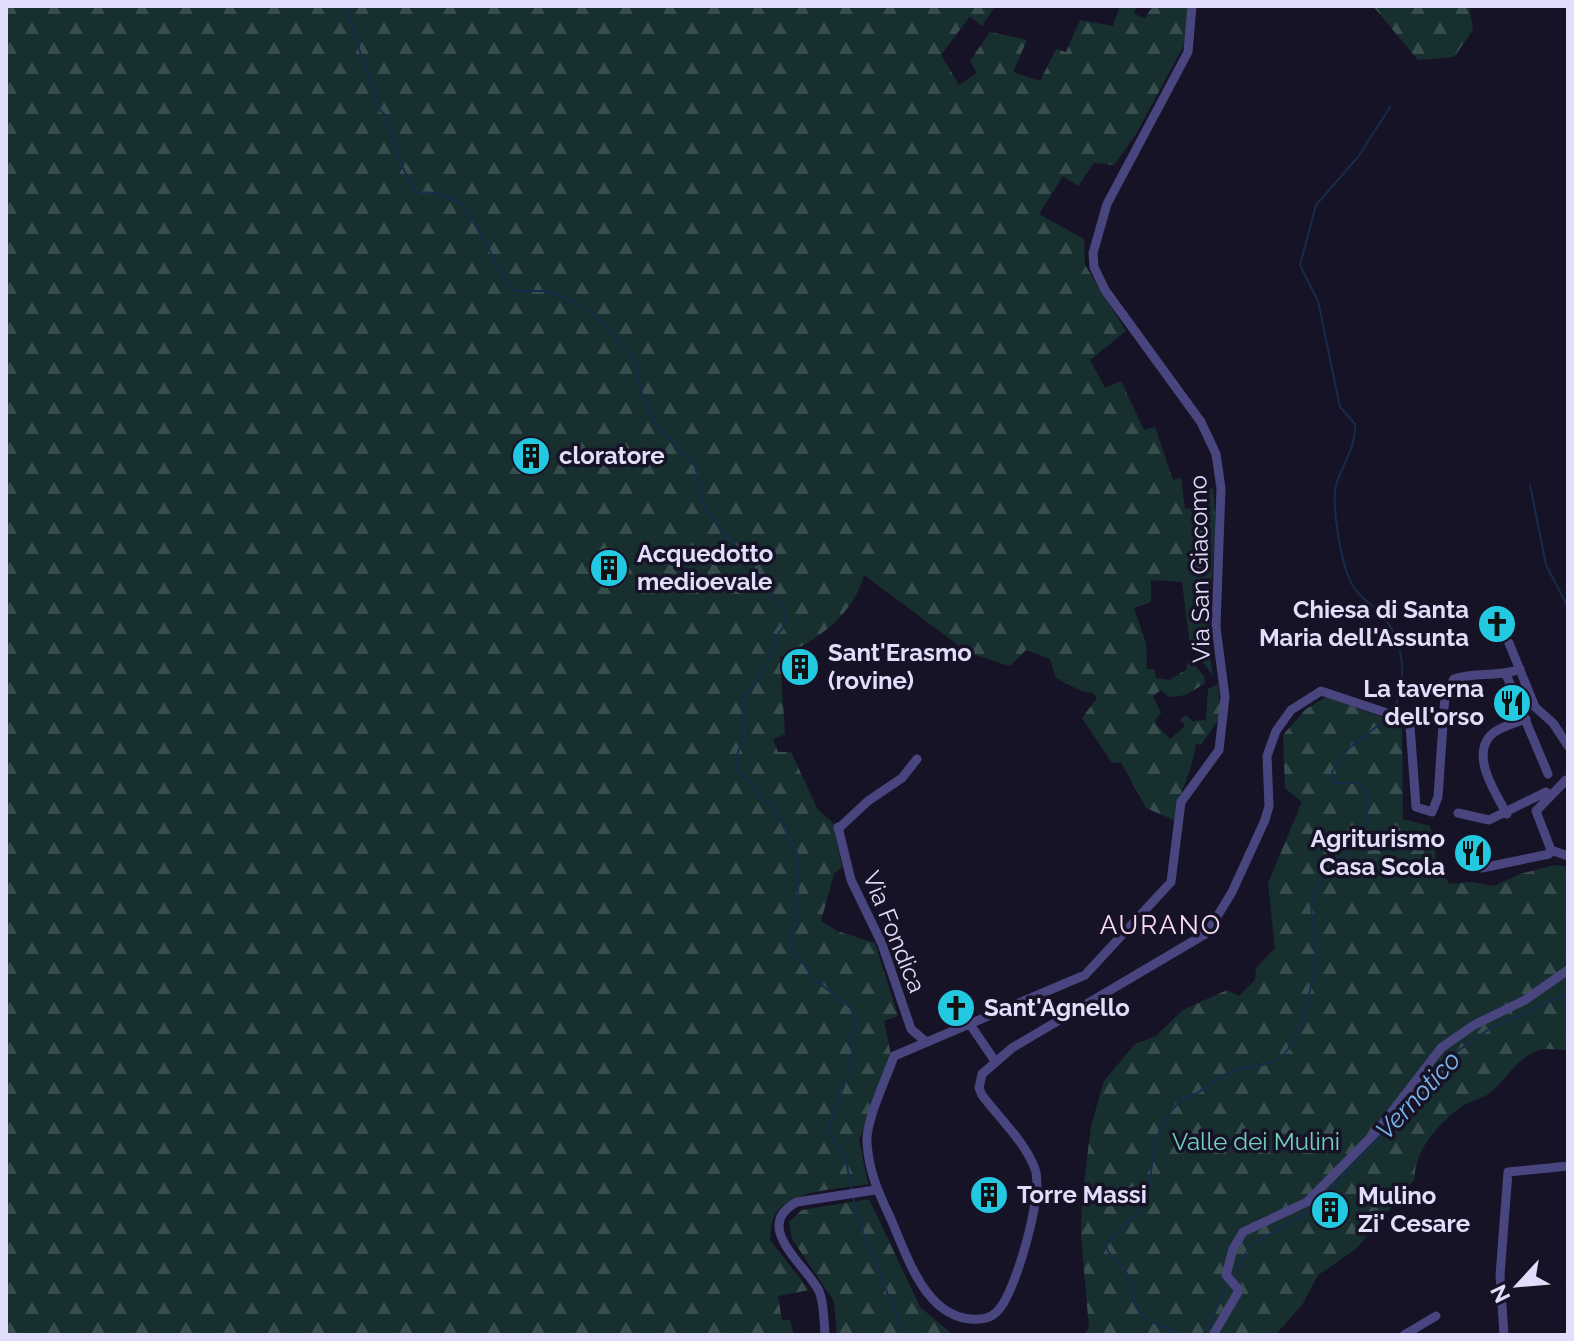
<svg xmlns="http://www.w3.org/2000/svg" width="1574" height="1341" viewBox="0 0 1574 1341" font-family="Raleway,sans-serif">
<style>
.forest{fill:url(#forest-firs)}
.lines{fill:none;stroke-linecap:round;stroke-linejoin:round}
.stream{stroke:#182b4b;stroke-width:2}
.street{stroke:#49457f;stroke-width:9}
.labels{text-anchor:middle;stroke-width:7;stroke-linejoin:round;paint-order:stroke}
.poi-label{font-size:24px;font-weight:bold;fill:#e2ddfa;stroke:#171326;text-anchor:start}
.street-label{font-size:24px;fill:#e2ddfa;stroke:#171326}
.park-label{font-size:24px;fill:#72d2bd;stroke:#171326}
.neighbourhood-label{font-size:26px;letter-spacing:2px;fill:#fbdff0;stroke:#171326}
.water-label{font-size:26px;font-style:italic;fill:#79b4ed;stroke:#171326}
</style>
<defs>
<pattern id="forest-firs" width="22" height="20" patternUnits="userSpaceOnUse" patternTransform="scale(2)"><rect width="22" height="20" fill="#17302f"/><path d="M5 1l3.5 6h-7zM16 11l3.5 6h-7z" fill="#384e4e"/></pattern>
</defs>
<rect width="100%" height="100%" fill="#171326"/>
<!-- forest -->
<path class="forest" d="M6,6H995L982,26L970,16L941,55L959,85L977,73L970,61L990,32L1027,40L1013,72L1040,81L1056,49L1066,52L1080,20L1113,26L1120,6H1137L1134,14L1145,18L1153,6H1187L1189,30L1184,45L1136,134L1114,165L1094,163L1078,186L1063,176L1039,214L1084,239L1085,265L1126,331L1090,360L1105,388L1121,381L1144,430L1155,427L1173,480L1181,478L1185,509L1196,508L1197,497L1213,488C1221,550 1201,617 1213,676L1190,645L1182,582L1151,580V602L1134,608L1146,643L1147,669H1154L1156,678L1170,680L1187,669V664L1191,661L1204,676L1205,683L1186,695L1169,697L1161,690L1153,696L1161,713L1154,722L1170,739L1185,726L1180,720L1186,715L1192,721L1206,720L1208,689L1218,684L1221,716L1201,745L1196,744C1192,772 1179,792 1174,820L1146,808L1121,762L1112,763L1082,718L1097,698L1093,693L1081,691L1056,678L1050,659L1026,650L1010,666L969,653L864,575C853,616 816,641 780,657L785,734L773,739L778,752H791L818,810L833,823L842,867L834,874L821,921L837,931L875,943L898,1016L884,1021L891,1055L859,1140L868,1184C843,1189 796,1189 778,1210C771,1218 771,1230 770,1240L809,1290L778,1296L782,1320H790L794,1335H6Z
M1373,6H1469L1473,30L1454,57L1418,60Z
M1326,697L1402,724L1403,819L1430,826L1437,862L1449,884L1472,882L1494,886L1520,874L1555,865L1568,867V1050C1559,1050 1546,1047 1537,1051C1516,1059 1508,1077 1492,1091C1485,1098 1473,1100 1464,1105C1442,1119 1413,1151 1415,1179L1356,1249L1318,1275L1302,1305L1275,1335H1083L1089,1328L1081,1235L1082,1200L1091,1126L1104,1081L1135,1044L1156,1036L1183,1010L1227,990L1239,996L1255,980L1256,968L1275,948L1268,883L1302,802L1285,788L1283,735L1306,709Z
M869,1199L920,1307L953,1335H837L834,1301L792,1239L789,1222L802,1210Z"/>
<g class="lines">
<!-- stream -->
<path class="stream" d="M345,6L379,109L387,117L401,165L417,193C435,191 453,198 467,209L510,288L518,291H548L574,302L591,312L617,339L635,362L644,401L658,428L695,466L705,510L746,558L785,613L786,623L776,637L765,668L742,699L745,734L736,757L737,769L776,813L797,852L799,879L792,947L814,979L851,1008L854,1019L852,1065L827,1130L846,1162L852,1190
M1390,107L1358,157L1316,205L1300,265L1318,301L1340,407L1355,424C1356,447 1344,461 1337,482C1330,501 1341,559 1349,578C1355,595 1369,601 1381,614C1405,641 1408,680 1393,711
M1530,485L1546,565L1568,607
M853,1196L859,1222L904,1335
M1232,1278L1250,1246L1313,1209L1391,1124L1409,1097L1452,1055L1489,1029L1568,993
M1180,1335C1170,1326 1156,1326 1146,1318C1130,1306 1136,1291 1129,1277C1123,1264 1111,1260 1106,1247C1110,1236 1136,1214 1147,1204C1154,1164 1148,1128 1183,1099C1187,1095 1194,1095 1199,1092C1210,1084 1223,1073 1236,1070C1257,1064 1274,1069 1289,1048C1301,1031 1319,964 1317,943C1316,926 1308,914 1313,895C1322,867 1352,857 1362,834C1368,821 1367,806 1368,792L1356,783H1334L1332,772L1348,749L1390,716
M1203,1335L1230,1283"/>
<!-- street -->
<path class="street" d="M1192,6L1188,52L1107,204L1093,253L1094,267L1105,290L1201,422L1216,454L1221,488L1216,627L1225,697L1219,750L1181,802L1171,882L1085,975L894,1056C887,1077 865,1122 867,1143C869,1171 878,1192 890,1217C907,1255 926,1323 979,1319C987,1319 995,1315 1000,1308C1016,1289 1044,1193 1035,1169C1026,1143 999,1118 982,1095L979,1088L982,1074L1012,1048L1207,933L1232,892L1265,820L1269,806L1267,756L1276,731L1291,710L1321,691L1402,718L1410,726L1416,807L1432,812L1438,797L1445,695L1454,679C1476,671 1497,678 1520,669
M1509,643L1535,707L1553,723L1568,746
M1506,674L1548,774
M1566,780L1536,811L1551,850L1568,856
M1458,813L1489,820L1546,792
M1507,814C1496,794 1471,757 1490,736C1498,727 1515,723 1526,719
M838,827L851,880L882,944L911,1029L926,1042
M838,829L868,801L902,778L917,759
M1482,868L1549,854L1551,850
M969,1023L995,1061
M825,1335C824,1322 824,1302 819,1291C806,1265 751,1226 797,1202L875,1190
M1213,1335L1237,1294L1238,1289L1226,1275L1233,1249L1243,1232L1307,1202L1377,1131L1441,1048L1474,1025L1525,1000L1568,970
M1404,1335L1436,1316
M1504,1335L1500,1275L1508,1172L1568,1166"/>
</g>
<!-- icons -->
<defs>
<g id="building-disc" transform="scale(2)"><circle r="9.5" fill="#23c8e1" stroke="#171326"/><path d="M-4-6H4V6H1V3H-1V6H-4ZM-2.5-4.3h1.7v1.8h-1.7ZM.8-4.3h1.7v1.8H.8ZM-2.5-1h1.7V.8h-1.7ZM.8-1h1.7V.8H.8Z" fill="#111"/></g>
<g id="church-disc" transform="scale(2)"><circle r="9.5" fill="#23c8e1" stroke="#171326"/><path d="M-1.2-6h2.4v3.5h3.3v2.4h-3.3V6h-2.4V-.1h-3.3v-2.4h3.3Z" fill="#111"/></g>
<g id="restaurant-disc" transform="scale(2)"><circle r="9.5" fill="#23c8e1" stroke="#171326"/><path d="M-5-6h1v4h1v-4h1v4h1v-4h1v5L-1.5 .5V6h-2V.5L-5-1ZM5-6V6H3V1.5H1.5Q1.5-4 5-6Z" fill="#111"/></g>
</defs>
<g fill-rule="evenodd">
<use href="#building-disc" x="531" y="456"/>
<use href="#building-disc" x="609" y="568"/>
<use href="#church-disc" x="1497" y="624"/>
<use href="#building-disc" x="800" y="667"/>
<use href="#restaurant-disc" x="1512" y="703"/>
<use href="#restaurant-disc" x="1473" y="853"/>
<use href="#church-disc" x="956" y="1008"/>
<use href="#building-disc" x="989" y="1195"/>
<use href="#building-disc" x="1330" y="1210"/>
</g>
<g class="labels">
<!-- poi labels -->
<g class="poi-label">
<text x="559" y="464">cloratore</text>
<text x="637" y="562">Acquedotto<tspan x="637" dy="28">medioevale</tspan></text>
<text x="1469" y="618" text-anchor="end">Chiesa di Santa<tspan x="1469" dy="28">Maria dell'Assunta</tspan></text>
<text x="828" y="661">Sant'Erasmo<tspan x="828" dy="28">(rovine)</tspan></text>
<text x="1484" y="697" text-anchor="end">La taverna<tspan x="1484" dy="28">dell'orso</tspan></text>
<text x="1445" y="847" text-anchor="end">Agriturismo<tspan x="1445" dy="28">Casa Scola</tspan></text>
<text x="984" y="1016">Sant'Agnello</text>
<text x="1017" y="1203">Torre Massi</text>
<text x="1358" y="1204">Mulino<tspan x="1358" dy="28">Zi' Cesare</tspan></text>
</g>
<!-- street labels -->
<g class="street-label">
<text transform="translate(1200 569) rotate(-91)" y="8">Via San Giacomo</text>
<text transform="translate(894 932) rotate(68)" y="8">Via Fondica</text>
</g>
<!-- park labels -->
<g class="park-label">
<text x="1256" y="1150">Valle dei Mulini</text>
</g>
<!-- neighbourhood labels -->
<g class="neighbourhood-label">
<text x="1161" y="934">AURANO</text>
</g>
<!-- water labels -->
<g class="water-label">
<text transform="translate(1418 1095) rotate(-47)" y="9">Vernotico</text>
</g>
</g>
<!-- border -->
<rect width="1574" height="1341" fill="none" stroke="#e2ddfa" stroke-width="16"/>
<!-- north arrow -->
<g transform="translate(1518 1285) rotate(244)" stroke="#171326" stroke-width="6" paint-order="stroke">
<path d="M0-6L14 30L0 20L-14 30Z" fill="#e2ddfa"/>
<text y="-12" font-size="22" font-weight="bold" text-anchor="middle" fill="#e2ddfa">N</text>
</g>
</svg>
